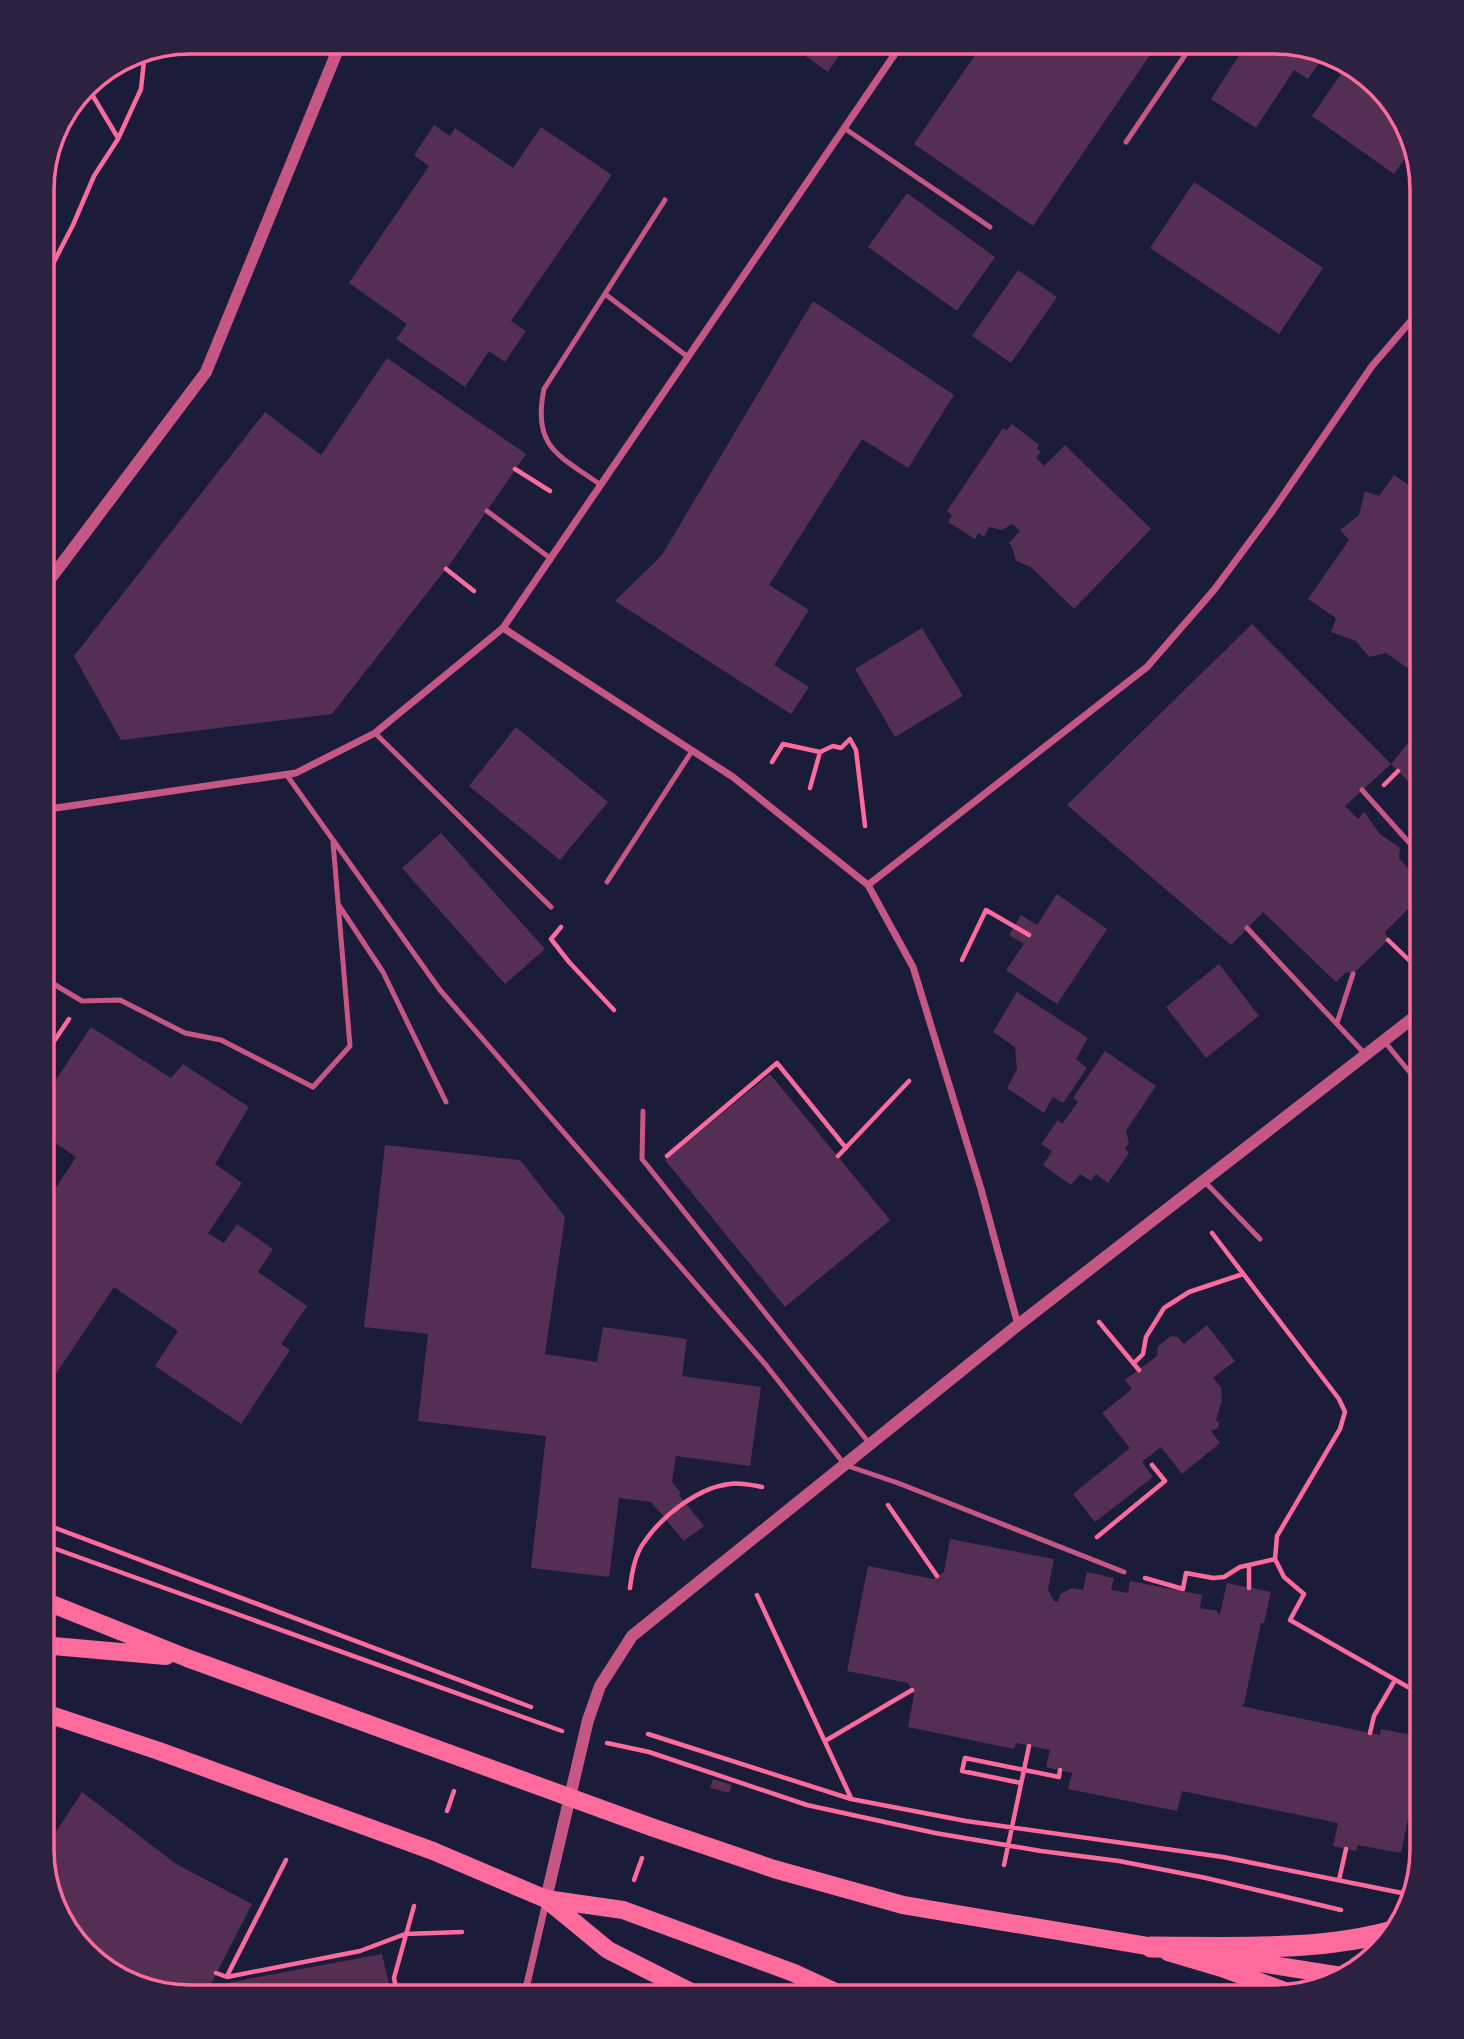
<svg xmlns="http://www.w3.org/2000/svg" width="1464" height="2039" viewBox="0 0 1464 2039" font-family="'Source Serif 4',serif">
<style>
.building{fill:#542f53}
.lines{fill:none;stroke-linecap:round;stroke-linejoin:round}
.path{stroke:#ff6b9d;stroke-width:4.5}
.service{stroke:#c65784;stroke-width:5}
.minor{stroke:#c65784;stroke-width:7}
.tertiary{stroke:#c65784;stroke-width:12}
.primary{stroke:#ff6b9d;stroke-width:18}
.motorway{stroke:#ff6b9d;stroke-width:21}
.rim{fill:none;stroke:#ff6b9d;stroke-width:3.5}
</style>
<rect width="100%" height="100%" fill="#1b1b3a"/>
<!-- building -->
<path class="building" d="M786,42H848L828,72Z
M984,42H1159L1033,226L914,144Z
M1248,42L1260,50L1265,42H1283L1324,55L1308,79L1294,70L1256,128L1211,99Z
M1349,62L1402,116L1411,150L1394,174L1312,116Z
M434,125L450,136L455,128L513,168L541,127L612,175L511,321L526,331L505,362L489,351L465,387L396,339L407,324L349,283L429,166L414,155Z
M1194,182L1323,268L1279,334L1150,248Z
M907,193L995,257L957,311L868,247Z
M1018,270L1057,297L1011,363L972,336Z
M813,301L954,395L908,468L862,439L769,585L809,610L774,665L809,687L791,714L615,601L662,555Z
M387,358L526,454L453,560L332,714L121,740L74,656L265,412L321,455Z
M1012,424L1039,445L1037,449L1041,452L1036,458L1044,466L1065,445L1151,529L1074,609L1031,567L1016,561L1012,547L1009,543L1020,531L1012,524L1002,530L989,527L984,537L978,533L975,539L948,522L952,515L947,511L1003,428L1007,430Z
M1394,475L1422,494V678L1386,653L1369,657L1356,641L1331,632L1336,618L1308,599L1349,540L1340,530L1359,515L1365,491L1379,496Z
M1252,624L1391,764L1345,806L1358,819L1364,812L1380,834L1400,848L1399,858L1422,884V895L1385,932L1388,940L1353,974L1346,972L1336,982L1263,912L1231,945L1067,805Z
M922,628L963,696L895,737L855,669Z
M1422,725V795L1391,764Z
M516,727L608,802L560,860L469,786Z
M441,833L545,949L505,984L402,868Z
M1057,894L1107,929L1057,1004L1006,970L1024,944L1009,935L1021,915L1037,925Z
M1219,964L1259,1016L1206,1058L1166,1007Z
M1017,992L1088,1038L1076,1059L1087,1068L1063,1103L1053,1097L1044,1113L1007,1088L1017,1069L1015,1047L993,1032Z
M91,1027L171,1078L183,1064L249,1107L215,1164L242,1183L208,1233L224,1243L237,1224L273,1249L258,1272L307,1306L281,1344L290,1350L241,1424L155,1366L178,1331L114,1287L49,1384L42,1380V1209L76,1157L42,1134V1101Z
M1105,1051L1156,1086L1126,1131L1129,1143L1125,1149L1129,1153L1108,1183L1096,1174L1091,1181L1080,1174L1071,1185L1043,1165L1052,1151L1041,1144L1058,1120L1062,1124L1078,1102L1073,1098Z
M770,1074L890,1220L785,1307L665,1160Z
M385,1145L520,1160L565,1217L545,1354L597,1362L603,1327L687,1339L682,1376L761,1387L750,1466L676,1456L672,1482L681,1493L679,1495L704,1526L684,1541L651,1502L619,1498L609,1577L531,1568L546,1436L418,1421L428,1334L364,1327Z
M1207,1325L1235,1361L1213,1378L1221,1387L1222,1400L1216,1420L1219,1423L1218,1428L1211,1431L1220,1443L1182,1474L1161,1447L1142,1462L1153,1477L1095,1522L1073,1494L1130,1448L1102,1413L1132,1389L1125,1380L1157,1356L1158,1346L1171,1336L1178,1337L1184,1344Z
M950,1539L1054,1559L1048,1590L1054,1601L1058,1602L1060,1594L1072,1588L1083,1590L1087,1572L1114,1578L1111,1590L1128,1593L1130,1581L1202,1595L1200,1608L1218,1611L1217,1613L1220,1614L1227,1583L1271,1592L1264,1623H1261L1244,1704L1241,1706L1380,1735L1381,1729L1422,1737V1751L1401,1853L1358,1845L1356,1851L1333,1846L1338,1823L1182,1791L1177,1811L1068,1789L1072,1773L1046,1767L1050,1750L1016,1743L1014,1749L908,1727L914,1695L908,1683L847,1671L868,1566L933,1579L944,1572Z
M713,1779L732,1785L729,1793L710,1788Z
M82,1792L176,1864L252,1904L210,1986L382,1954L392,1997H181L116,1977L62,1923L43,1852Z"/>
<g class="lines">
<!-- path -->
<path class="path" d="M87,86L118,138
M42,285L73,225L94,176L118,139L141,89L145,51
M515,469L550,491
M446,569L474,591
M820,752L833,746L841,748L850,739L856,750L865,826
M772,762L783,744L820,752L810,788
M1384,785L1398,771
M561,927L551,939L569,962L614,1010
M1388,940L1412,963
M962,960L986,910L1029,935
M42,1059L69,1019
M667,1156L777,1063L846,1148
M838,1156L909,1081
M1212,1233L1339,1399L1345,1412L1340,1429L1277,1536L1275,1559L1284,1577L1304,1594L1290,1620L1422,1695
M1099,1322L1139,1370
M1134,1363L1143,1354L1146,1337L1164,1308L1189,1292L1243,1274
M888,1505L937,1576
M42,1523L531,1707
M1097,1537L1165,1481L1152,1465
M42,1544L562,1731
M1249,1565V1588
M1145,1578L1183,1589L1186,1573L1213,1578L1224,1577L1240,1567L1275,1559
M630,1588C632,1572 635,1554 645,1541C663,1515 698,1488 729,1484C740,1482 752,1485 762,1487
M757,1595L851,1798
M1370,1733L1374,1716L1395,1680
M648,1734L851,1799L966,1821L1223,1857L1402,1893
M825,1741L912,1690
M607,1743L649,1752L807,1805L935,1833L1041,1851L1119,1861L1206,1878L1341,1910
M1021,1783L962,1771L965,1758L1059,1777L1060,1770
M447,1811L454,1791
M1004,1865L1029,1746
M634,1880L642,1858
M1339,1880L1346,1849
M216,1973L227,1977L360,1951L405,1934L462,1932
M227,1976L286,1860
M398,1997L394,1978L414,1906"/>
<!-- service -->
<path class="service" d="M844,128L990,227
M1126,142L1194,42
M605,294L688,357
M601,485C558,455 532,447 544,389L665,200
M487,511L550,558
M375,733L551,907
M286,774L440,990L765,1364L845,1465L898,1483L1124,1572
M1362,790L1422,857
M607,882L692,751
M1415,903L1422,904
M338,904L383,972L446,1102
M1247,928L1365,1054
M42,977L82,1001L120,1000L185,1033L221,1040L313,1087L350,1046L333,842
M1337,1023L1353,974
M1384,1041L1422,1087
M643,1111L642,1159L870,1444
M1205,1182L1260,1239"/>
<!-- minor -->
<path class="minor" d="M503,628L733,777L868,885L913,967L981,1189L1018,1325
M42,810L296,773L375,733L503,628L903,42
M868,885L1147,667L1214,590L1271,513L1372,366L1422,308
M524,1997L546,1902"/>
<!-- tertiary -->
<path class="tertiary" d="M42,590L206,372L341,42
M546,1899L588,1720L600,1686L632,1636L1018,1325L1422,1011"/>
<!-- primary -->
<path class="primary" d="M42,1600L187,1658L654,1828L774,1869L903,1905L1165,1949
M42,1645L166,1656
M42,1712L159,1751L433,1851L546,1899L623,1910L794,1973L846,1997
M546,1899L608,1950L701,1997
M1168,1952L1222,1968L1290,1993
M1203,1954L1348,1977"/>
<!-- motorway -->
<path class="motorway" d="M1151,1947C1230,1947 1320,1952 1396,1930"/>
</g>
<!-- crop -->
<path d="M0 0H1464V2039H0ZM190 54H1274A136 136 0 0 1 1410 190V1849A136 136 0 0 1 1274 1985H190A136 136 0 0 1 54 1849V190A136 136 0 0 1 190 54Z" fill="#2d2142" fill-rule="evenodd"/>
<path class="rim" d="M190 54H1274A136 136 0 0 1 1410 190V1849A136 136 0 0 1 1274 1985H190A136 136 0 0 1 54 1849V190A136 136 0 0 1 190 54Z"/>
</svg>
